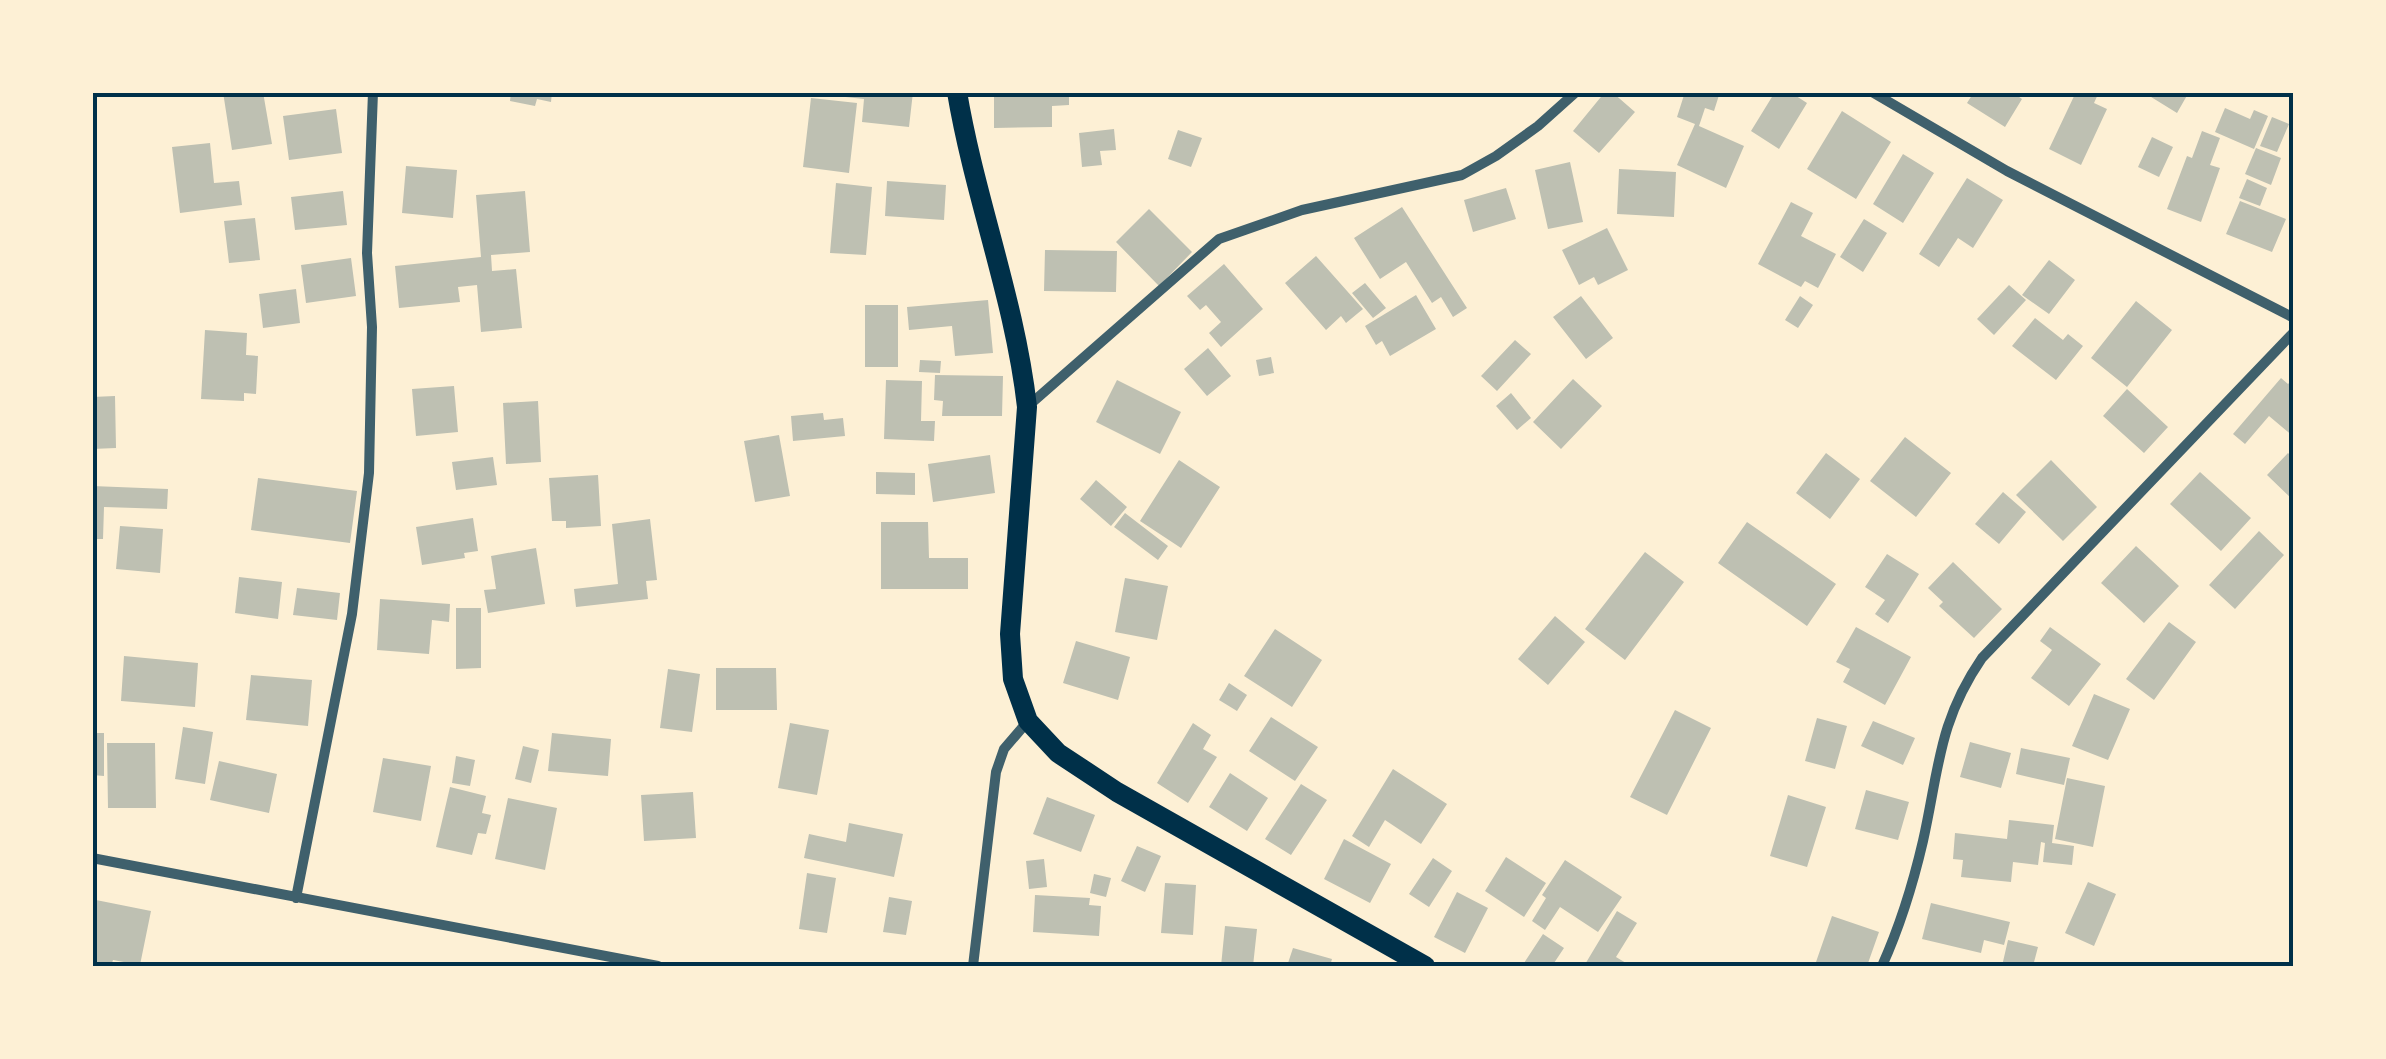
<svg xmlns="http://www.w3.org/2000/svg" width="2386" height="1059" viewBox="0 0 2386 1059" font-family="'PT Serif',serif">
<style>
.building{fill:#bec0b2}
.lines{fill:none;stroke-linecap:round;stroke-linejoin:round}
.minor{stroke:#3f606c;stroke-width:10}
.secondary{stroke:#003049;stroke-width:20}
.neatline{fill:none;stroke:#003049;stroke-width:4}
</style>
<rect width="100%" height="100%" fill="#fdf0d5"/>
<!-- building -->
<path class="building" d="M223,92H263L272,144L232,150Z
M511,92H552L551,102L537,99L535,106L510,101Z
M827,92H913L909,127L862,122L864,99L827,95Z
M994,92H1069V105L1052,106V127L994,128Z
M1605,92H1612L1635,112L1599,153L1573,131Z
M1685,92H1720L1714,111L1705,108L1699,126L1744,146L1726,188L1677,165L1695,124L1677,117Z
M1775,92H1790L1807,103L1779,149L1751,131Z
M1974,92H2012L2022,99L2005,127L1967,103Z
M2076,92H2099L2094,103L2107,109L2081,165L2049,149Z
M2143,92H2189L2177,113Z
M811,98L857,103L849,173L803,167Z
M2225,108L2250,119L2254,110L2268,116L2254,149L2215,132Z
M336,109L342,153L289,160L283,116Z
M1842,111L1891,142L1856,199L1807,169Z
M2272,117L2289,124L2277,152L2260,146Z
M1114,129L1116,150L1100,151L1102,165L1082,167L1079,133Z
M1178,130L1202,138L1191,167L1168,159Z
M2202,131L2220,138L2210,165L2220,168L2201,222L2167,209L2187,156L2192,158Z
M2152,137L2173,147L2159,177L2138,167Z
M210,143L214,183L239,181L242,205L180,213L172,147Z
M2256,148L2281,158L2271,185L2245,174Z
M1903,154L1934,173L1903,223L1873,204Z
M1570,162L1583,222L1548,229L1535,170Z
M406,166L457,170L453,218L402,213Z
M1619,169L1676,172L1674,217L1617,214Z
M1967,178L2003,200L1973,248L1958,238L1939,267L1919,254Z
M2247,179L2267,188L2260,206L2239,198Z
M887,181L946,185L944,220L885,216Z
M836,183L872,187L866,255L830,253Z
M1506,188L1516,219L1473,232L1464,200Z
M343,191L347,225L295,230L291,197Z
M525,191L530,252L491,255L492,271L516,269L522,328L481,332L477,285L458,287L460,302L399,308L395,266L481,257L476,195Z
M2240,201L2286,219L2272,252L2226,234Z
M1791,202L1813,213L1801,236L1836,254L1818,288L1805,281L1801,287L1758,264Z
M1402,207L1467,308L1453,317L1441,297L1432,303L1406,262L1380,279L1354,238Z
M1149,209L1192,252L1159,286L1116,242Z
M255,218L260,260L229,263L224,221Z
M1864,219L1887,233L1863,272L1840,257Z
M1607,228L1628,270L1598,285L1594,277L1579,285L1562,250Z
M1045,250L1117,251L1116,292L1044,291Z
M1316,256L1363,309L1346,323L1341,316L1326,330L1285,283Z
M351,258L356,296L306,303L301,265Z
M2049,260L2075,280L2049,314L2022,295Z
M1224,264L1263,309L1221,347L1209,333L1221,322L1206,305L1200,310L1187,296Z
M1365,283L1386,308L1373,318L1352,293Z
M2009,285L2026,300L1994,335L1977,319Z
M296,289L300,323L263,328L259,294Z
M1416,295L1436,329L1390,356L1382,341L1376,345L1365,326Z
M1581,296L1613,338L1586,359L1553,317Z
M1800,296L1813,305L1798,328L1785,320Z
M988,300L993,353L955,356L952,326L909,330L907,307Z
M2136,301L2172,330L2127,387L2091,358Z
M865,305H898V367H865Z
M2035,318L2063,340L2068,334L2083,346L2056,380L2012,346Z
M205,330L247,333L246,355L258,356L256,394L244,393V401L201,399Z
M1515,340L1531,354L1497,391L1481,376Z
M1208,348L1231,376L1207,396L1184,369Z
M1271,357L1274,373L1259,376L1256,360Z
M920,360L941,361L940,373L919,372Z
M935,375L1003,376L1002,416H942L943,401L934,400Z
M2281,378L2288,384L2294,378V437L2269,416L2245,444L2233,434Z
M1573,379L1602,406L1561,449L1533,422Z
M886,380L922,381L921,421H935L934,441L884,439Z
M1117,380L1181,412L1160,454L1096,422Z
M454,386L458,432L416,436L412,389Z
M2127,389L2168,427L2144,453L2103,416Z
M1511,393L1531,418L1517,430L1496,406Z
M115,396L116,448L92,449V397Z
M538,401L541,462L506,464L503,403Z
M823,413L824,420L843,418L845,436L793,441L791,416Z
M779,435L790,496L755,502L744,441Z
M1905,437L1951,473L1916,517L1870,481Z
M1826,453L1860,479L1830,519L1796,493Z
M2288,453L2294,459V501L2267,475Z
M990,455L995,493L933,502L928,464Z
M493,457L497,485L456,490L452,462Z
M1179,460L1220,487L1181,548L1140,521Z
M2051,460L2097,507L2063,541L2016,495Z
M876,472L915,473V495L876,494Z
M2200,472L2251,518L2221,551L2170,504Z
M598,475L601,526L566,528V521H552L549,478Z
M258,478L357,491L350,543L251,530Z
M1096,480L1127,507L1111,526L1080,499Z
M92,486L168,489L167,509L104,507L103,539H92Z
M2003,492L2026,512L1999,544L1975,524Z
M1125,513L1168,546L1158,560L1114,527Z
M473,518L478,551L464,553L465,558L422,565L416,527Z
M650,519L657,580L646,581L648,599L576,607L574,589L618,584L612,524Z
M881,522H928L929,558H968V589H881Z
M1747,522L1836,584L1807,626L1718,563Z
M120,526L163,529L160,573L116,569Z
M2259,531L2284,555L2235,609L2209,585Z
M2136,546L2179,586L2144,623L2101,583Z
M536,548L545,604L488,613L484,590L496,589L491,556Z
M1645,552L1684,582L1625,660L1585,629Z
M1887,554L1919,574L1888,623L1875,614L1885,600L1865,587Z
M1953,562L2002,609L1974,638L1939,606L1943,602L1928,588Z
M239,577L282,582L278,619L235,613Z
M1125,578L1168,586L1157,640L1115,632Z
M297,588L340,593L337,620L293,615Z
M380,599L450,604L449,622L432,620L429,654L377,650Z
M456,608H481V668L456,669Z
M1555,616L1585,642L1548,685L1518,659Z
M2169,622L2196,642L2154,700L2126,679Z
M1856,627L1911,657L1885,705L1843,682L1850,669L1836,662Z
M2050,627L2101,664L2069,706L2031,678L2052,650L2040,641Z
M1275,629L1322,660L1292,707L1244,676Z
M1076,641L1130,657L1118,700L1063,683Z
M124,656L198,663L195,707L121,701Z
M716,668H776L777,710H716Z
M668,669L700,674L692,732L660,728Z
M251,675L312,680L308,726L246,720Z
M1229,683L1247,695L1237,711L1219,700Z
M2094,694L2130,709L2108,760L2072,746Z
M1675,710L1711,728L1667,815L1630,797Z
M1271,717L1318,747L1295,781L1249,751Z
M1817,718L1847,726L1835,769L1805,761Z
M1873,721L1915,738L1903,765L1861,746Z
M790,723L829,730L817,795L778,788Z
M1193,723L1211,735L1203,749L1217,757L1188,803L1157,783Z
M183,727L213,732L205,784L175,779Z
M92,733H104V776L92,775Z
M552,733L611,739L608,776L548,771Z
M1970,742L2011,753L2001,788L1960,777Z
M107,743H155L156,808H108Z
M523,746L539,750L531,783L515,779Z
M2021,748L2070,758L2064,785L2016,774Z
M456,756L475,760L470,786L452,783Z
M383,758L431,766L421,821L373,812Z
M219,761L277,774L269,813L210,800Z
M1393,769L1447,804L1421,844L1385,820L1369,847L1352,836Z
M1230,773L1268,798L1247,831L1209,807Z
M2067,778L2105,786L2093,847L2055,839Z
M1301,784L1327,800L1291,855L1265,839Z
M450,787L486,796L482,813L491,815L486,834L478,833L472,855L436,847Z
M1866,790L1909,802L1898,840L1855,829Z
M693,792L696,838L644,841L641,795Z
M1788,795L1826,807L1807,867L1770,856Z
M1047,797L1095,815L1081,852L1033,834Z
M508,798L557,808L545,870L495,859Z
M2009,820L2054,825L2052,843L2074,846L2072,865L2043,862L2045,843L2041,842L2038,865L2013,862L2011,882L1961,877L1963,860L1953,859L1955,833L2007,839Z
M849,823L903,834L894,877L804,858L809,834L846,842Z
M1344,839L1391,864L1370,903L1324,879Z
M1137,846L1161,856L1145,892L1121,881Z
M1506,857L1546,883L1524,917L1485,891Z
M1433,858L1452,871L1429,907L1409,894Z
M1044,859L1047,887L1029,889L1026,861Z
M1565,860L1622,897L1598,932L1560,907L1545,930L1532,921L1546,898L1542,895Z
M807,873L836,878L827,933L799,929Z
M1094,874L1111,878L1106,897L1090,893Z
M2088,882L2116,894L2094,946L2065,933Z
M1165,883L1196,885L1193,935L1161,933Z
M1457,892L1488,908L1465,953L1434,937Z
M1035,895L1090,898L1089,905L1101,906L1099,936L1033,932Z
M889,897L912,901L906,935L883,932Z
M96,900L151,911L140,965L113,960L111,966H92Z
M1931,903L2010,922L2004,945L1984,940L1981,953L1922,939Z
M1617,911L1637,923L1616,957L1631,966H1584Z
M1832,916L1879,932L1867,966H1829L1816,962Z
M1225,926L1257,929L1253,966H1221Z
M1543,934L1564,948L1552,966H1522Z
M2008,940L2038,947L2033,966H2002Z
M1293,948L1332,959L1330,966H1287Z"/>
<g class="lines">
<!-- minor -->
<path class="minor" d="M1872,92L2007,171L2294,318
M1027,407L1219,239L1302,210L1462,175L1496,156L1538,126L1576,92
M92,858L658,966
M296,898L352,614L369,473L372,327L367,253L373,92
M973,966L996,772L1004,749L1028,721
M1882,966C1900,926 1913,884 1923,841C1939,770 1938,722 1982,658L2294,332"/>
<!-- secondary -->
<path class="secondary" d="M957,92C975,199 1015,300 1027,407L1010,634L1013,679L1028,721L1058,753L1117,792L1425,966"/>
</g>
<!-- border -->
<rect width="2386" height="1059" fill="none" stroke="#fdf0d5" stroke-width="190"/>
<rect x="95" y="95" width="2196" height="869" class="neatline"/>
</svg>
